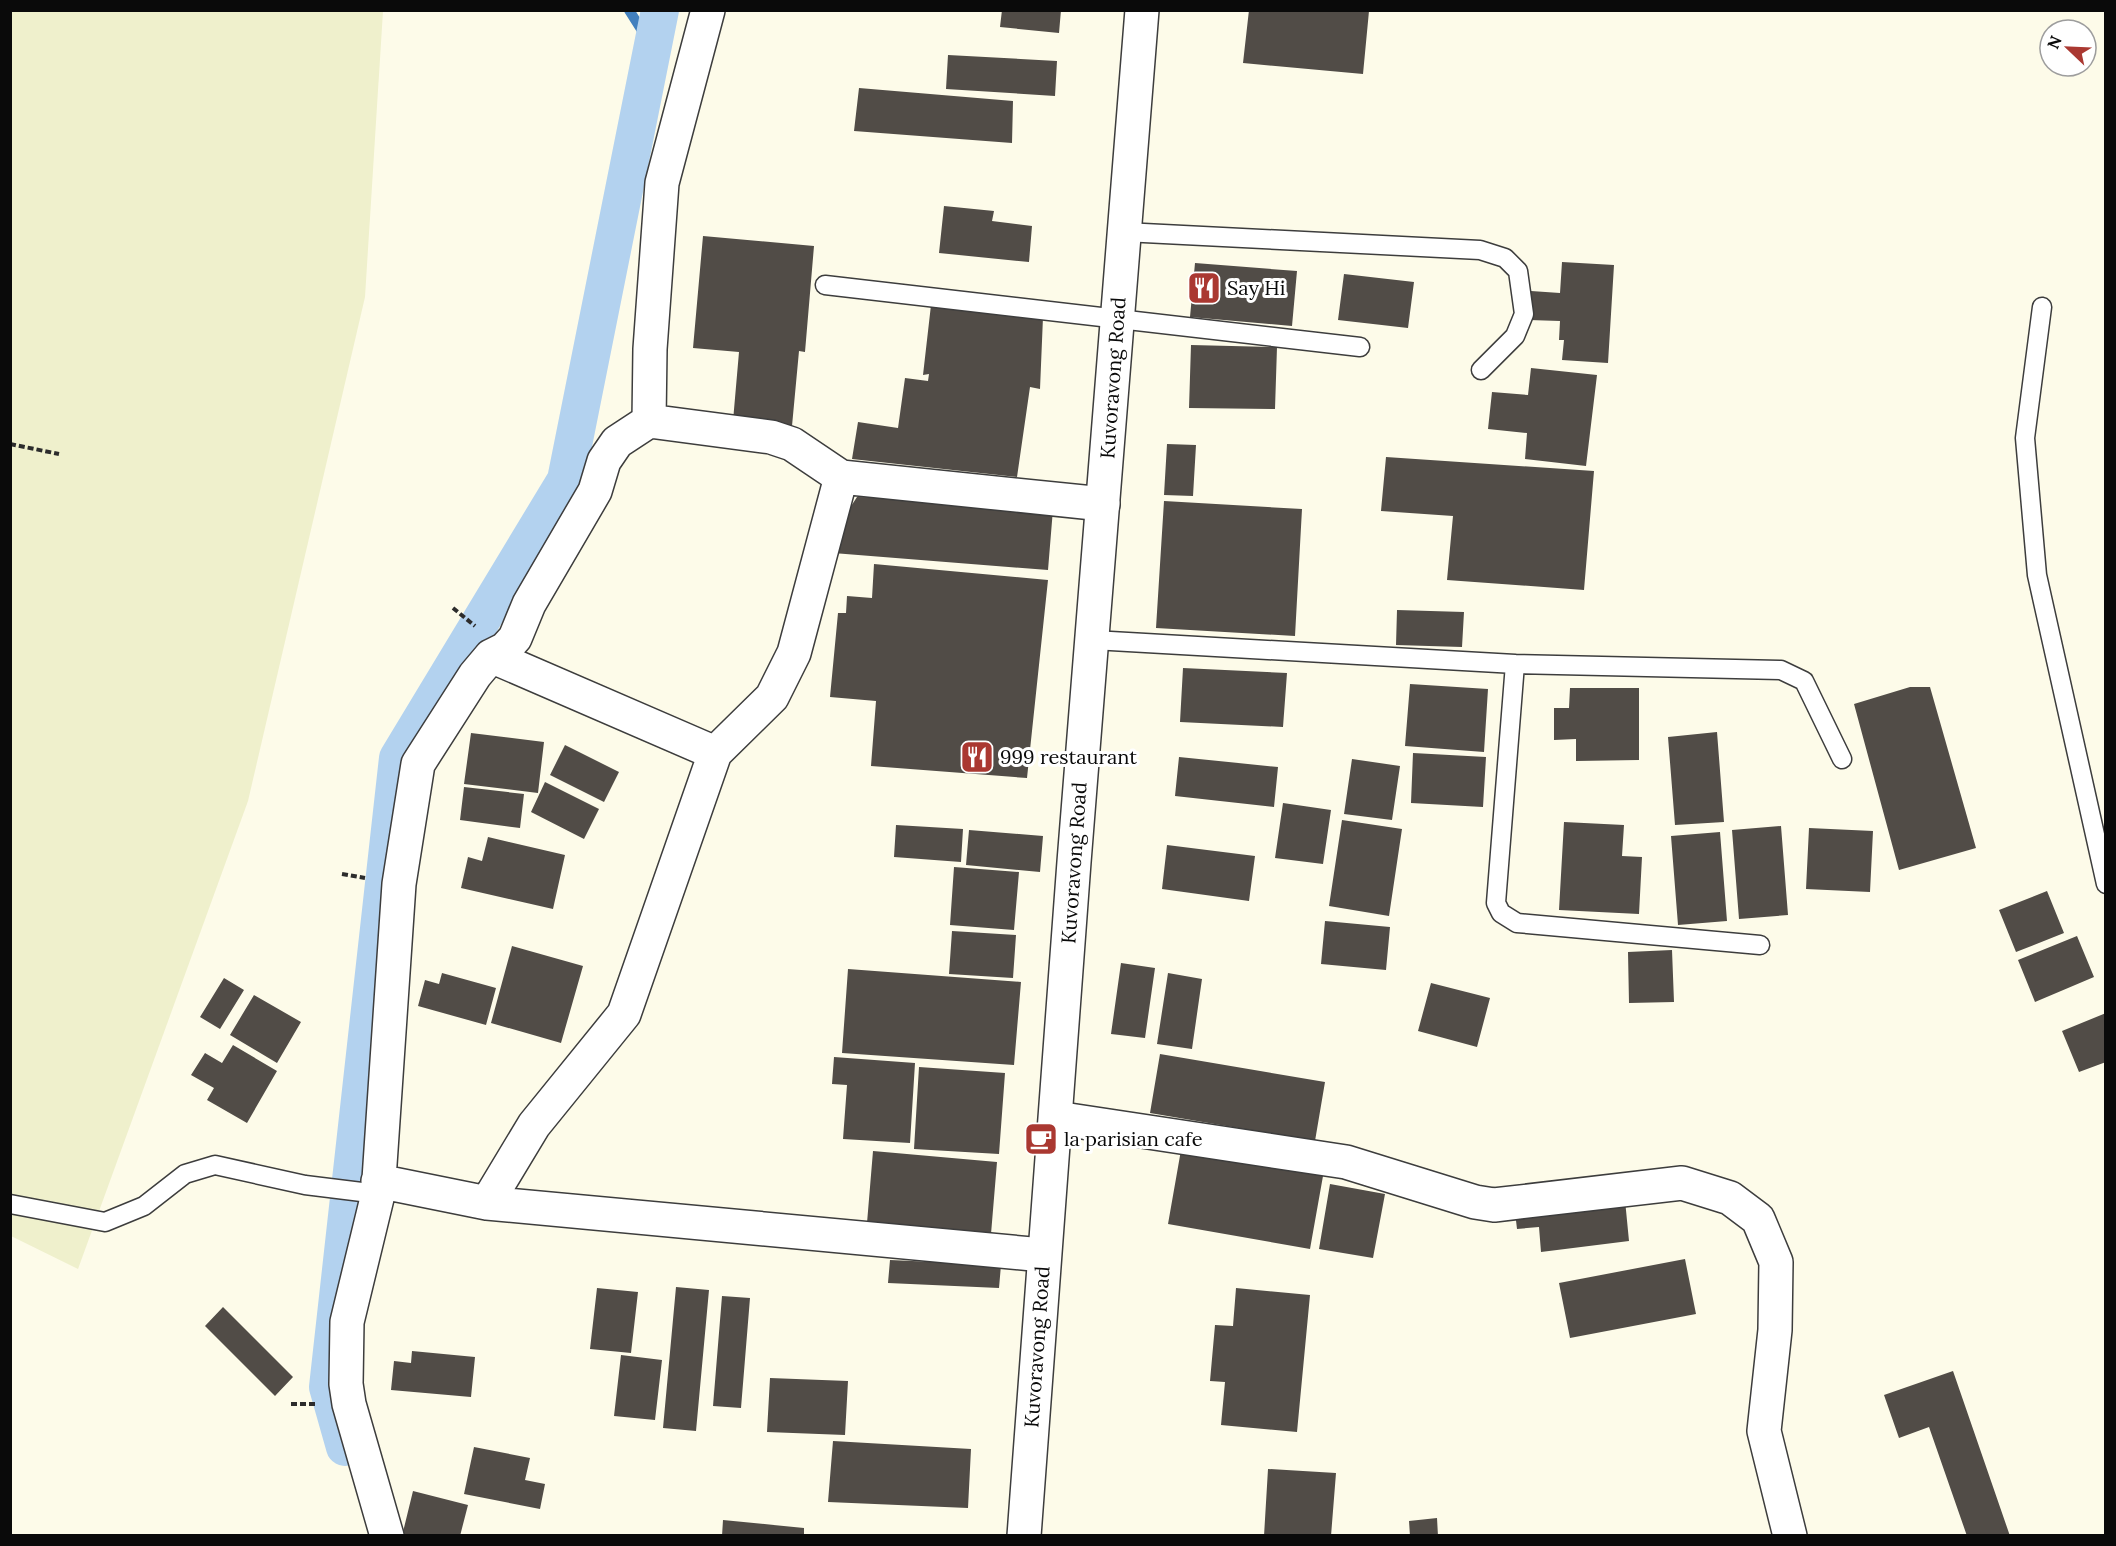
<svg xmlns="http://www.w3.org/2000/svg" width="2116" height="1546" viewBox="0 0 2116 1546" font-family="Lora,serif">
<style>
.farmland{fill:#eff0cc}
.lines{fill:none;stroke-linecap:round;stroke-linejoin:round}
.stream{stroke:#4280be;stroke-width:10}
.canal{stroke:#b3d2ef;stroke-width:38}
.building{fill:#514c47}
.service-casing{stroke:#3d3d3d;stroke-width:21}
.minor-casing{stroke:#3d3d3d;stroke-width:36}
.tertiary-casing{stroke:#3d3d3d;stroke-width:36}
.path{stroke:#2c2c2c;stroke-width:4;stroke-dasharray:6 3;stroke-linecap:butt}
.service{stroke:#fff;stroke-width:18}
.minor{stroke:#fff;stroke-width:33}
.tertiary{stroke:#fff;stroke-width:33}
.labels{text-anchor:middle;stroke-width:6;stroke-linejoin:round;paint-order:stroke}
.poi-label{font-size:20px;fill:#0a0a0a;stroke:#fff;text-anchor:start}
.street-label{font-size:20px;fill:#0a0a0a;stroke:#fff}
</style>
<rect width="100%" height="100%" fill="#fdfbe9"/>
<!-- farmland -->
<path class="farmland" d="M10,11H383L365,297L248,801L78,1269L11,1236Z"/>
<g class="lines">
<!-- stream -->
<path class="stream" d="M629,10L653,48"/>
<!-- canal -->
<path class="canal" d="M345,1447L328,1387L398,758L566,480L660,10"/>
</g>
<!-- building -->
<path class="building" d="M1002,10H1061L1059,33L1000,27Z
M1249,10L1369,11L1363,74L1243,63Z
M948,55L1057,61L1055,96L946,89Z
M859,88L1013,101L1012,143L854,131Z
M944,206L994,211L992,221L1032,226L1029,262L939,253Z
M703,236L814,246L805,352L799,351L792,426L733,421L739,352L693,348Z
M1562,262L1614,265L1608,363L1562,360L1564,340H1559L1560,321L1529,320L1531,291L1560,293Z
M1195,263L1297,271L1292,326L1190,317Z
M1344,274L1414,282L1408,328L1338,320Z
M931,305L1043,317L1040,389L1030,387L1017,477L852,459L858,422L898,428L905,378L928,381L929,374L923,375Z
M1191,345L1277,347L1275,409L1189,408Z
M1531,368L1597,375L1586,466L1525,459L1527,433L1488,429L1492,392L1528,395Z
M1167,444L1196,445L1193,496L1164,495Z
M1386,457L1594,471L1584,590L1447,580L1453,516L1381,511Z
M857,497L919,498L1053,509L1048,570L833,553L838,526Z
M1164,501L1302,509L1295,636L1156,628Z
M874,564L1048,580L1027,778L871,766L876,701L830,697L838,613H846L847,596L872,598Z
M1397,610L1464,612L1462,647L1396,645Z
M1183,668L1287,673L1283,727L1180,722Z
M1410,684L1488,689L1484,752L1405,746Z
M1910,687H1930L1976,848L1899,870L1854,704Z
M1570,688H1639V760L1576,761V739L1554,740V708H1569Z
M1717,732L1724,822L1675,825L1668,737Z
M471,733L544,742L538,793L464,784Z
M565,745L619,772L604,802L550,775Z
M1413,753L1486,757L1483,807L1411,803Z
M1179,757L1278,767L1274,807L1175,796Z
M1352,759L1400,766L1392,820L1344,814Z
M545,782L599,809L584,839L531,812Z
M464,787L524,794L520,828L460,820Z
M1283,803L1331,810L1323,864L1275,858Z
M1342,820L1402,829L1389,916L1329,906Z
M1564,822L1624,825L1622,856L1642,857L1639,914L1559,910Z
M896,825L963,829L961,862L894,857Z
M1781,826L1788,915L1739,919L1732,830Z
M1809,828L1873,831L1870,892L1806,889Z
M969,830L1043,836L1040,872L966,865Z
M1720,832L1727,921L1678,925L1671,836Z
M488,837L565,855L553,909L461,888L468,857L482,861Z
M1167,845L1255,856L1249,901L1162,889Z
M954,867L1019,872L1014,930L950,925Z
M2047,891L2064,933L2016,952L1999,910Z
M1325,921L1390,927L1386,970L1321,964Z
M952,931L1016,935L1013,978L949,974Z
M2077,936L2094,977L2035,1002L2018,960Z
M512,946L583,966L561,1043L491,1023Z
M1672,950L1674,1002L1629,1003L1628,952Z
M1121,963L1155,968L1145,1038L1111,1034Z
M848,969L1021,982L1014,1065L842,1053Z
M442,973L496,988L486,1025L418,1006L425,980L439,984Z
M1168,973L1202,979L1192,1049L1157,1044Z
M224,978L244,990L220,1029L200,1017Z
M1431,983L1490,998L1477,1047L1418,1031Z
M254,995L301,1022L277,1063L230,1035Z
M2106,1013V1062L2079,1072L2062,1031Z
M233,1045L277,1071L247,1123L207,1100L214,1088L191,1075L205,1053L222,1063Z
M1160,1054L1325,1082L1315,1141L1150,1113Z
M834,1057L915,1063L910,1143L843,1139L847,1085L832,1084Z
M919,1067L1005,1073L999,1154L914,1149Z
M1181,1150L1323,1176L1310,1249L1168,1224Z
M873,1151L997,1162L991,1234L867,1223Z
M1330,1184L1385,1194L1373,1258L1319,1249Z
M1625,1200L1629,1241L1541,1252L1539,1227L1517,1229L1515,1212Z
M1685,1259L1696,1314L1570,1338L1559,1283Z
M890,1260L1001,1265L999,1288L888,1283Z
M676,1287L709,1290L696,1431L663,1428Z
M597,1288L638,1292L631,1353L590,1349Z
M1236,1288L1310,1295L1297,1432L1221,1425L1225,1382L1210,1381L1215,1325L1233,1326Z
M722,1296L750,1298L741,1408L713,1406Z
M223,1307L293,1377L275,1396L205,1326Z
M412,1351L475,1357L471,1397L391,1390L394,1361L411,1363Z
M621,1355L662,1360L655,1420L614,1416Z
M1953,1371L2010,1536H1967L1929,1427L1899,1438L1884,1395Z
M770,1378L848,1381L845,1435L767,1432Z
M833,1441L971,1449L968,1508L828,1502Z
M474,1447L530,1458L525,1480L545,1484L540,1509L464,1494Z
M1268,1469L1336,1473L1331,1536H1264Z
M413,1491L468,1505L460,1536H402Z
M1437,1518L1438,1536H1410L1409,1521Z
M723,1520L804,1528V1536H722Z"/>
<g class="lines">
<!-- service casing -->
<g class="service-casing">
<path id="service" d="M1124,232L1480,250L1505,258L1518,271L1524,314L1515,336L1481,370
M825,285L1360,347
M2042,307L2025,438L2037,575L2106,884
M1093,640L1515,664L1781,670L1804,681L1842,759
M1515,664L1496,903L1501,913L1517,923L1760,945
M10,1204L105,1222L144,1206L185,1174L215,1165L305,1185L378,1194"/>
</g>
<!-- minor casing -->
<g class="minor-casing">
<path id="minor" d="M649,421L771,437L792,444L841,477
M491,656L715,753
M1056,1118L1346,1162L1475,1202L1494,1205L1682,1183L1730,1198L1758,1219L1776,1262L1775,1330L1764,1431L1790,1536
M378,1181L487,1203L1043,1255
M487,1203L534,1125L624,1014L715,753L772,697L794,653L841,477L1103,504
M387,1536L349,1404L346,1384L347,1322L378,1194L399,884L418,764L475,675L491,656L505,649L515,638L529,604L595,491L604,461L617,442L649,421L650,349L662,183L708,10"/>
</g>
<!-- tertiary casing -->
<g class="tertiary-casing">
<path id="tertiary" d="M1024,1536L1074,862L1142,10"/>
</g>
<!-- path -->
<path class="path" d="M10,444L59,454
M453,608L475,626
M342,874L365,878
M291,1404H315"/>
<!-- service -->
<use href="#service" class="service"/>
<!-- minor -->
<use href="#minor" class="minor"/>
<!-- tertiary -->
<use href="#tertiary" class="tertiary"/>
</g>
<!-- icons -->
<defs>
<g id="restaurant-square" transform="scale(1.725)"><rect x="-9" y="-9" width="18" height="18" rx="4" fill="#aa3831" stroke="#fff"/><path d="M-5-6h1v4h1v-4h1v4h1v-4h1v5L-1.5 .5V6h-2V.5L-5-1ZM5-6V6H3V1.5H1.5Q1.5-4 5-6Z" fill="#fff"/></g>
<g id="cafe-square" transform="scale(1.725)"><rect x="-9" y="-9" width="18" height="18" rx="4" fill="#aa3831" stroke="#fff"/><path d="M-5.5-4.5H6V0H3Q3 3.5 0 3.5H-2.5Q-5.5 3.5-5.5 0ZM3-3.2v2h1.7v-2ZM-6 4.5H4V6H-6Z" fill="#fff"/></g>
</defs>
<g fill-rule="evenodd">
<use href="#restaurant-square" x="1204" y="288"/>
<use href="#restaurant-square" x="977" y="757"/>
<use href="#cafe-square" x="1041" y="1139"/>
</g>
<g class="labels">
<!-- poi labels -->
<g class="poi-label">
<text x="1227" y="295">Say Hi</text>
<text x="1000" y="764">999 restaurant</text>
<text x="1064" y="1146">la parisian cafe</text>
</g>
<!-- street labels -->
<g class="street-label">
<text transform="translate(1113 378) rotate(-86)" y="7">Kuvoravong Road</text>
<text transform="translate(1074 863) rotate(-86)" y="7">Kuvoravong Road</text>
<text transform="translate(1037 1347) rotate(-86)" y="7">Kuvoravong Road</text>
</g>
</g>
<!-- border -->
<rect width="2116" height="1546" fill="none" stroke="#0a0a0a" stroke-width="24"/>
<!-- north arrow -->
<g transform="translate(2068 48) rotate(293)"><circle r="28" fill="#ffffff" stroke="#9d9d9d" stroke-width="1.5"/>
<path d="M0-4.5L10 22L0 15L-10 22Z" fill="#aa3831"/>
<text y="-9" font-size="16" font-weight="bold" text-anchor="middle" fill="#0a0a0a">N</text>
</g>
</svg>
